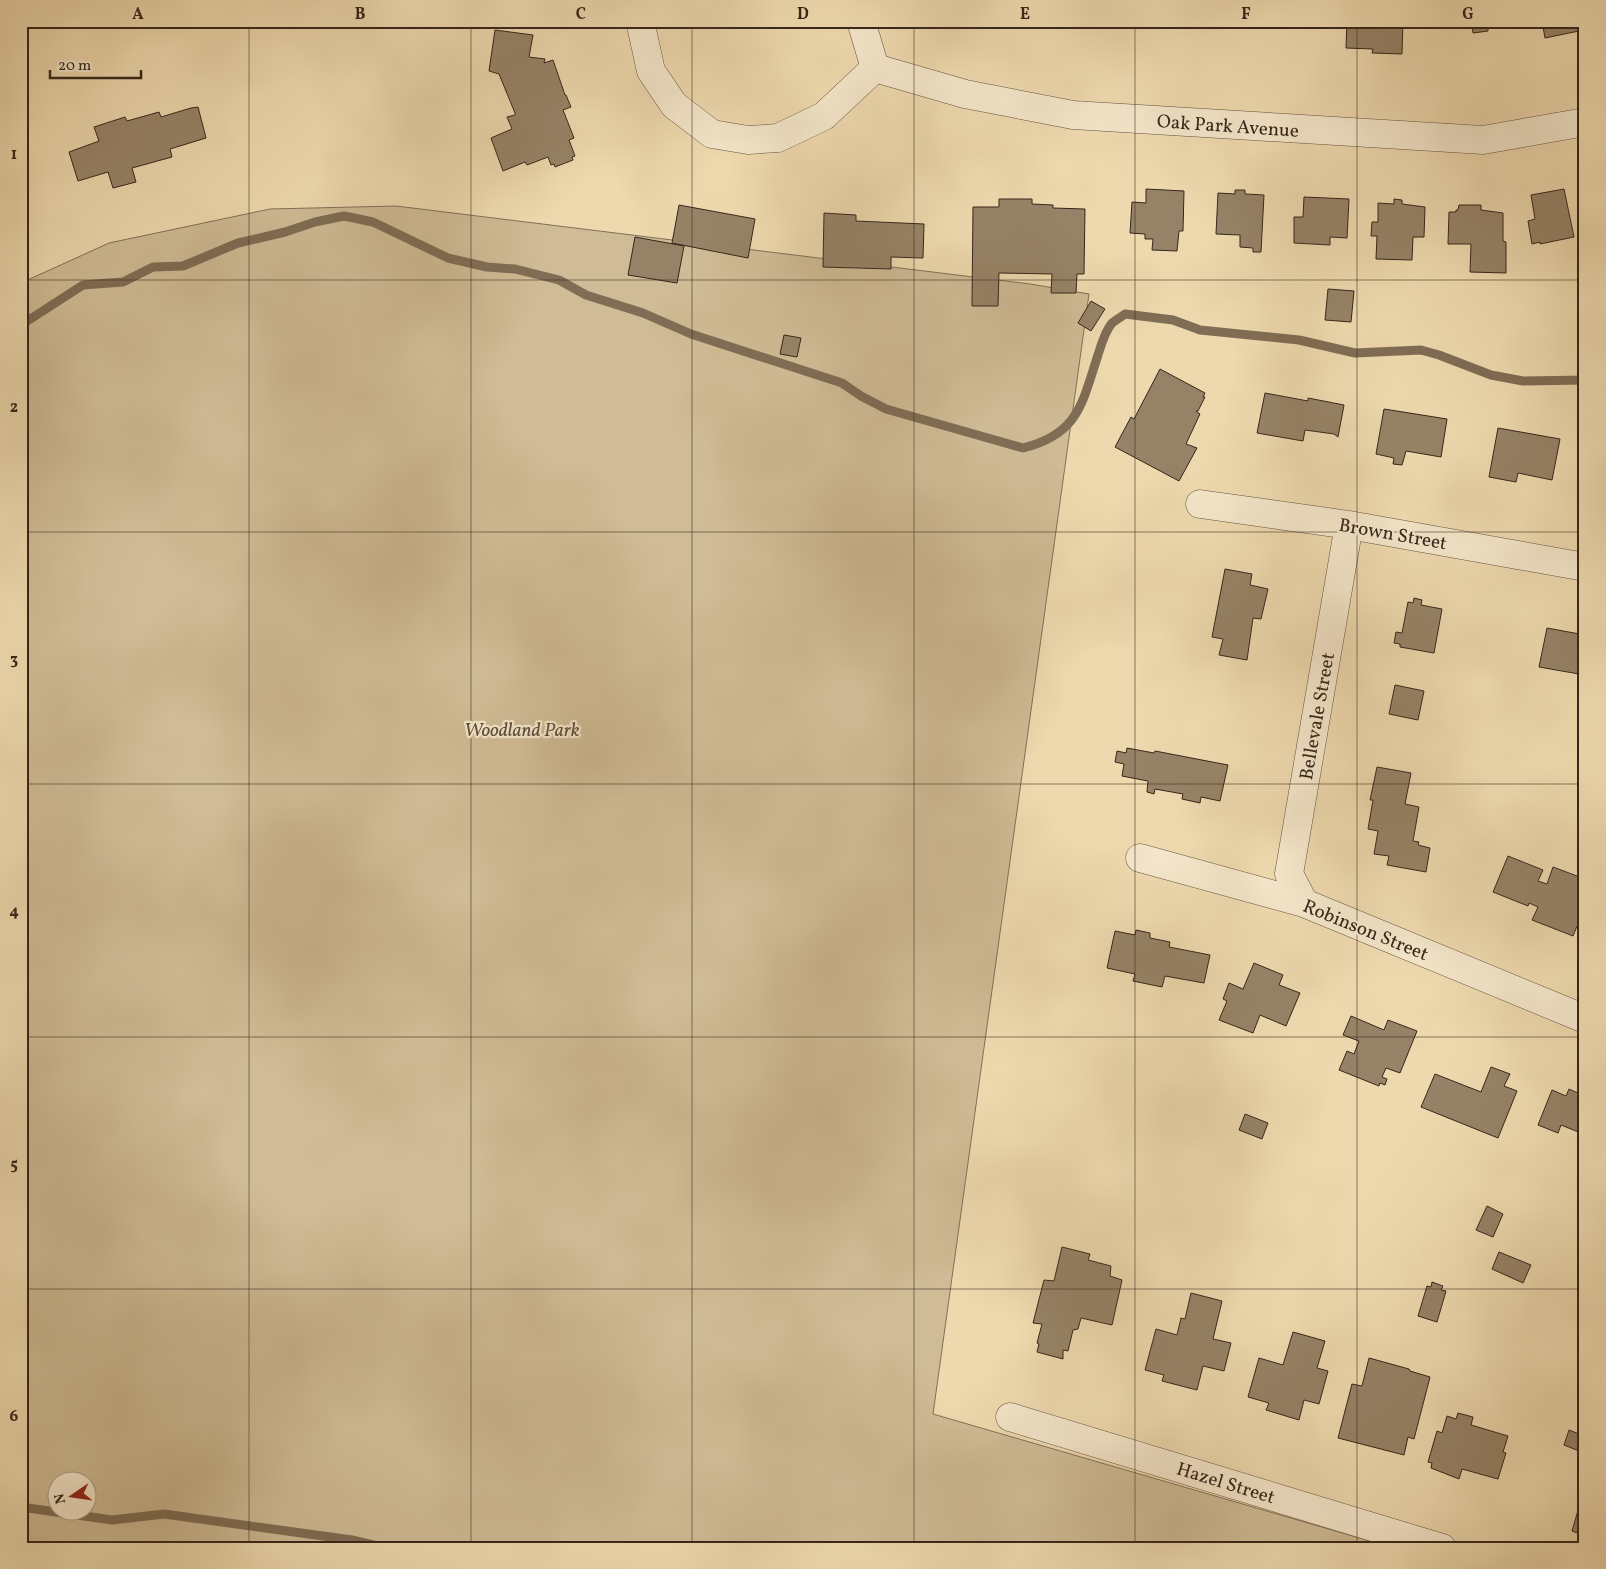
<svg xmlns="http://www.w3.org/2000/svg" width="1606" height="1569" viewBox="0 0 1606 1569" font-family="Vollkorn,serif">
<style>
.green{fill:#cfbb95;stroke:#827058;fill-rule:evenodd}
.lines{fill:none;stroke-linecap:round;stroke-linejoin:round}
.stream{stroke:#7f6d55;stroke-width:9}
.building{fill:#968367;stroke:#36261b}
.minor-casing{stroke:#645340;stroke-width:29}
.minor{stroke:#f4e6ca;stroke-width:28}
.grid{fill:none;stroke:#36261b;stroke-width:1;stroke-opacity:0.55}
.labels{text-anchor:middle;stroke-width:4.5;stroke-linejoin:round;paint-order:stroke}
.street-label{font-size:19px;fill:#36261b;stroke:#f4e6ca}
.park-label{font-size:19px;font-style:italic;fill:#5c4b3a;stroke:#f4e6ca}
.neatline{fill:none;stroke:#36261b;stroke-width:2}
.grid-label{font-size:16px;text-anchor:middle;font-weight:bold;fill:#36261b}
</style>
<rect width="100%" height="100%" fill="#eed9ae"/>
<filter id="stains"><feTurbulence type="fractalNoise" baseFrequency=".004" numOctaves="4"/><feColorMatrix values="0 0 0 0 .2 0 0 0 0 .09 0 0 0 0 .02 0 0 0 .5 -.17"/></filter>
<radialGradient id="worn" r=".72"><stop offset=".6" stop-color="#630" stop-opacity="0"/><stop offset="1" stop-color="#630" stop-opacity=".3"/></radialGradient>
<!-- green -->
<path class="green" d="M396,206L1030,284L1089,294L933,1414L1394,1548H21V283L109,243L270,209ZM58,1482H88V1512H58Z"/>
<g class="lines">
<!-- stream -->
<path class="stream" d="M21,325L83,285L123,282L153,267L183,266L238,243L285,232L315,222L344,216L373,222L448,258L487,267L515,269L559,280L586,295L643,313L691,334L842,383L861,396L886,409L1023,448C1079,434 1082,403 1098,355C1101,345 1105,331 1112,323C1116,320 1121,317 1125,314L1173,320L1200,330L1299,340L1355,353L1421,350L1439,355L1491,375L1523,381L1585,380
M21,1507L112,1520L164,1514L352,1540L386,1548"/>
</g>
<!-- building -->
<path class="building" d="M1264,21H1318V27L1264,25Z
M1347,21H1403L1402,54L1372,53L1373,49L1346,48Z
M1445,21H1501V24L1488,25V31L1473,33L1472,27L1459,28L1458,24L1445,26Z
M1542,21H1577L1579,31L1545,38Z
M495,30L533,35L529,57L545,59L544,63L553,60L565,95H566L571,107L563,110L574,138L569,140L575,156L572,157L573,160L555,167L554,164L551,165L548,157L527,165L525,162L503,171L491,138L512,129L507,117L515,115V113L499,74L489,71Z
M198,107L206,138L170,149L172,157L132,168L136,182L113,188L108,172L78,181L69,152L99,141L94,127L125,117L127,121L159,112L161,117L191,108Z
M1146,189L1184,191L1183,231H1179L1177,251L1152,250L1153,239H1145V234L1130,233L1132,202L1146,203Z
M1564,189L1574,237L1540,244V242L1532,244L1528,221L1535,219L1531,195Z
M1235,190H1245V194L1264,195L1261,252H1253V248L1240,247V235L1216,234L1218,193L1235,194Z
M1304,197L1349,199L1347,238L1330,237V245L1294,243V217H1303Z
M999,199H1032V204L1053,205V208L1085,209L1084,274H1077L1076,293H1051L1052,274L999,273L998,306H972L973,207H999Z
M1394,199L1402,200V204L1425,207L1424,237H1413L1412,260L1376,259L1377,236H1371L1372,222H1378V203L1394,204Z
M679,205L755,219L748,258L672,243Z
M1459,205H1481V210L1503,213V241L1506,242V273L1470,272L1471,244H1448L1449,212H1456V210H1458Z
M824,213L856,215V221L924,224L923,258L891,257V269L823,267Z
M635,237L684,246L677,283L628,275Z
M1328,289L1354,291L1351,322L1325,320Z
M1091,301L1105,309L1091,331L1078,323Z
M784,335L801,338L797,357L780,354Z
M1160,369L1205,393L1203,397H1205L1198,411H1196L1200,414L1186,444L1197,448L1179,481L1115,447L1131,417L1134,419Z
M1265,393L1308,401V398L1344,405L1338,437L1334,434L1305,430L1303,441L1257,433Z
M1384,409L1447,419L1441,457L1406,451L1402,465L1393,464L1394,458L1376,454Z
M1498,428L1560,439L1552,480L1518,473L1516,482L1489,477Z
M1225,569L1252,574L1250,585L1268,589L1261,619L1253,618L1247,660L1219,655L1223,639L1212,637Z
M1414,598L1422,600L1421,605L1442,609L1434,653L1400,647V644L1394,643L1396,632L1402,633L1408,602L1413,603Z
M1547,628L1585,635L1579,674L1539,667Z
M1395,685L1424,691L1418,720L1389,714Z
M1127,748L1154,753L1155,751L1228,765L1220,801L1201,797L1200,803L1182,799L1183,794L1155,789L1154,794L1147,792L1148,781L1122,776L1124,764L1115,762L1117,751L1126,753Z
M1377,767L1411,773L1405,804L1419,807L1413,841L1419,842L1418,845L1430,848L1426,872L1387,865L1389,856L1374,854L1378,831L1368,829L1373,800H1370Z
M1508,856L1543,870L1538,881L1547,884L1553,867L1585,879V929L1577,926L1573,936L1532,920L1538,907L1529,903L1528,906L1493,892Z
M1136,930L1150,933V938L1170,942L1169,947L1210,955L1204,983L1165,976L1162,987L1133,981L1135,974L1107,968L1115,931L1135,935Z
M1254,963L1283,975L1279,985L1300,993L1286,1026L1260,1015L1253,1033L1219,1020L1227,1001L1223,999L1229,983L1243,989Z
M1351,1016L1384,1030L1388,1020L1417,1031L1400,1073L1386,1068L1382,1077L1387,1079L1385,1085L1380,1083L1379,1086L1339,1070L1347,1051L1354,1054L1359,1041L1343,1035Z
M1491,1067L1510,1074L1504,1086L1517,1091L1498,1138L1421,1107L1435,1074L1481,1092Z
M1569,1089L1580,1094L1577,1101L1585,1104V1132L1582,1131L1581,1133L1561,1125L1558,1133L1538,1125L1552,1090L1566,1096Z
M1245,1114L1268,1123L1262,1139L1239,1130Z
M1487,1206L1503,1214L1493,1237L1476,1230Z
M1062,1247L1090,1254L1088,1260L1111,1266L1110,1276L1122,1280L1112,1325L1081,1318L1078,1329L1073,1330L1068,1351L1063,1350V1359L1037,1352L1039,1344L1037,1343L1042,1324L1033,1323L1044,1280L1054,1281Z
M1499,1252L1531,1265L1523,1283L1492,1269Z
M1432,1282L1443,1286L1441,1290L1446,1291L1437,1322L1418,1316L1427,1286L1431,1287Z
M1191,1293L1222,1301L1213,1339L1231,1343L1224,1371L1203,1366L1197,1390L1162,1381L1164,1375L1145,1370L1156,1329L1177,1335L1181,1318L1185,1319Z
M1293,1332L1325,1341L1317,1368L1328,1371L1319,1404L1304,1400L1299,1420L1266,1410L1269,1403L1248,1397L1259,1358L1283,1365Z
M1369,1358L1409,1369L1410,1371L1430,1377L1414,1439L1408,1437L1404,1455L1338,1438L1352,1384L1362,1386Z
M1458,1413L1473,1417L1471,1425L1508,1436L1503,1452L1506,1453L1498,1479L1462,1469L1459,1479L1431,1468L1432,1463L1428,1462L1437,1431L1442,1433L1447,1416L1456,1419Z
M1569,1430L1584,1436L1579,1451L1564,1445Z
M1579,1507L1585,1509V1536L1572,1531Z"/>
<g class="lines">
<!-- minor casing -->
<g class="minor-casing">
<path id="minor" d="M644,21L642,30L651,71L674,105L712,134L748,140L778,138L824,116L875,68L861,21
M875,68L965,94L1073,115L1483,140L1585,122
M1200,504L1349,525L1585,567
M1140,858L1304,903L1585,1019
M1304,903L1289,874L1349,525
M1010,1417L1442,1548"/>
</g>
<!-- minor -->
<use href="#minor" class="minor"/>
</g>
<!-- grid -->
<path class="grid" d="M249,21V1548M471,21V1548M692,21V1548M914,21V1548M1135,21V1548M1357,21V1548M21,280H1585M21,532H1585M21,784H1585M21,1037H1585M21,1289H1585"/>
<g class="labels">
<!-- street labels -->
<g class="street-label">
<text transform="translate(1228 125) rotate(4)" y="7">Oak Park Avenue</text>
<text transform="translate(1393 533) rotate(10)" y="7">Brown Street</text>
<text transform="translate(1316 716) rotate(-80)" y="7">Bellevale Street</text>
<text transform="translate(1366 929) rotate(22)" y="7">Robinson Street</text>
<text transform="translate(1226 1482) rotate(17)" y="7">Hazel Street</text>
</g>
<!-- park labels -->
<g class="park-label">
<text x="522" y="736">Woodland Park</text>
</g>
</g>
<!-- margin -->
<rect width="1606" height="1569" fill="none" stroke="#eed9ae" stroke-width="55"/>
<!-- north arrow -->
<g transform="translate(72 1496) rotate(257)"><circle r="24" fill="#f4e6ca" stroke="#a89984"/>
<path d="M0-4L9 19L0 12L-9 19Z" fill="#8f2418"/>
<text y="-8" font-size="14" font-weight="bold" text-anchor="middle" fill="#36261b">N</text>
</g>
<!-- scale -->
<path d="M50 70v8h91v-8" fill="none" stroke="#36261b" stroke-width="2.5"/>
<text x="58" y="70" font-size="15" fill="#36261b" stroke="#f4e6ca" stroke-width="4" paint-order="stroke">20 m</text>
<rect x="28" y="28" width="1550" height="1514" class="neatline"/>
<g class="grid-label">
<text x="138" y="19">A</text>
<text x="360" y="19">B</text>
<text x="581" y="19">C</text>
<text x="803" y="19">D</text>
<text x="1025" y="19">E</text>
<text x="1246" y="19">F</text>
<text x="1468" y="19">G</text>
<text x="14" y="159">1</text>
<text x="14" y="412">2</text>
<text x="14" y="664">3</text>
<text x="14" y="916">4</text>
<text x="14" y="1169">5</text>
<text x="14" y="1421">6</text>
</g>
<rect width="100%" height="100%" filter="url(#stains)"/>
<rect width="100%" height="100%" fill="url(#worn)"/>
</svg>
